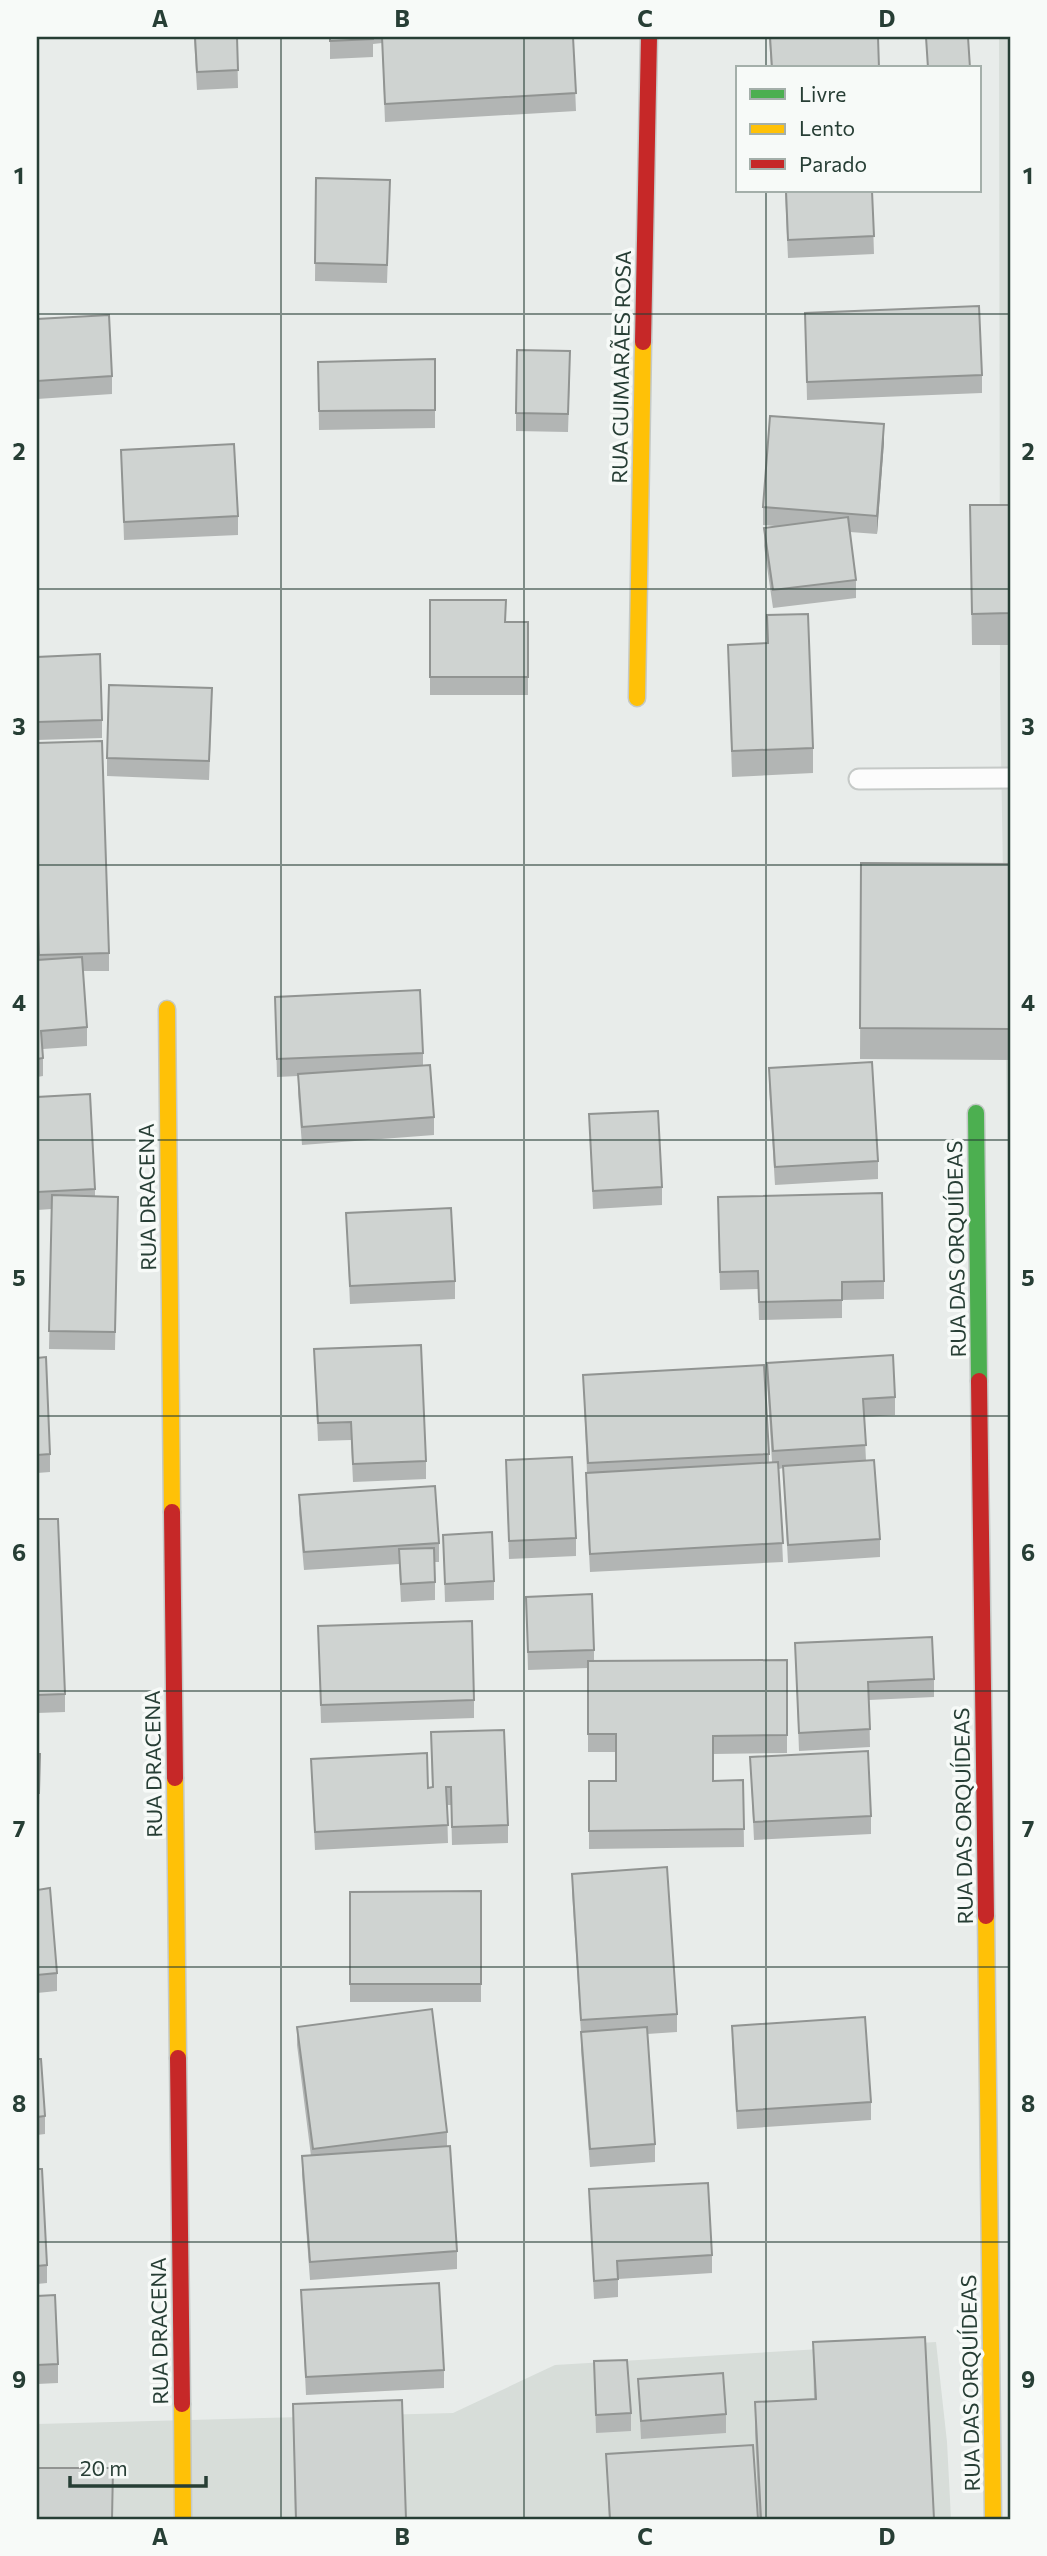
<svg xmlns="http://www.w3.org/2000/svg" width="1047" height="2556" viewBox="0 0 1047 2556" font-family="Commissioner,sans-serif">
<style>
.built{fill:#d7ddd9}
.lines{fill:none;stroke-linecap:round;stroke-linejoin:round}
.lane-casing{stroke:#c5c9c7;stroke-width:23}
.fast-casing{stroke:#c4c9c7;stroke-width:19}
.slow-casing{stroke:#c4c9c7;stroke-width:19}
.jam-casing{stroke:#c4c9c7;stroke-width:19}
.lane{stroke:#fcfcfc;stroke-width:19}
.fast{stroke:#4caf50;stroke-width:16}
.slow{stroke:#ffc107;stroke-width:16}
.jam{stroke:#c62828;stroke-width:16}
.wall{fill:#b2b5b4}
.shaded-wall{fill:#919492}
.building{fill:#cfd3d1;stroke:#919492;stroke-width:2}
.grid{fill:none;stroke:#273e35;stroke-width:2;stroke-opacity:0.55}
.labels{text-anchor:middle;stroke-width:7;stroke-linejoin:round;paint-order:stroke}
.street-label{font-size:21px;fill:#273e35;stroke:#f7faf8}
.neatline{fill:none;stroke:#273e35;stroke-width:2.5}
.grid-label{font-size:23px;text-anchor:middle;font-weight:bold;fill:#273e35}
</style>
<rect width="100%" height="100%" fill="#e8ecea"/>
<!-- built -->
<path class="built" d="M999,37H1010V1313L1000,690Z
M936,2342L947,2442L951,2519H37V2424L453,2413L555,2365Z"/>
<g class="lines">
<!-- lane casing -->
<g class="lane-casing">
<path id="lane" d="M859,779L1010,778"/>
</g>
<!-- fast casing -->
<g class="fast-casing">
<path id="fast" d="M976,1113L979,1381"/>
</g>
<!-- slow casing -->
<g class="slow-casing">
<path id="slow" d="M637,698L643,342
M167,1009L172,1512
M175,1778L178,2058
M986,1916L993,2519
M182,2404L183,2519"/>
</g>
<!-- jam casing -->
<g class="jam-casing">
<path id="jam" d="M643,342L649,37
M979,1381L986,1916
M172,1512L175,1778
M178,2058L182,2404"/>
</g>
<!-- lane -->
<use href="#lane" class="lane"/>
<!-- fast -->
<use href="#fast" class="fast"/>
<!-- slow -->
<use href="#slow" class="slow"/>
<!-- jam -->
<use href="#jam" class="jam"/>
</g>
<!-- wall -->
<path class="wall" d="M194,37H237L238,88L197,90Z
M330,37H573L576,111L385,122L382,43L373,44V57L330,59Z
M769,37H878L879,68H771Z
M316,178L390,198L387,283L315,281Z
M785,191H872L874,254L788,258Z
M805,313L982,375V393L807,400Z
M37,319L112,376V394L37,399Z
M435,359V428L319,430L318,362Z
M570,369L568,432L516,431V413Z
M884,442L877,534L850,532L856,580V598L773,608L764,546V528L775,526L763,525V507Z
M121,450L238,516V535L124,540Z
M970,505H1010V645H972Z
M430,600L506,622H528V695H430Z
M767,615L813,748V773L732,777L728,645L768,643Z
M37,657L102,720V738L37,740Z
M212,706L209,780L107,776V758Z
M861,863L1010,864V1060L860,1059Z
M37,909L109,953V971H83L87,1027V1046L43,1049V1076L37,1077V960H38Z
M275,997L423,1053V1066L434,1117V1135L302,1145L298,1093V1076L277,1077Z
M769,1068L878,1161V1179L775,1185L769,1086Z
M37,1097L95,1189V1197H118L115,1350L49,1349L52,1209L37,1210Z
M589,1114L662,1187V1205L593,1209Z
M346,1213L455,1281V1299L350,1304Z
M718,1215L884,1281V1299L842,1300V1318L759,1320L758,1289L720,1290Z
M314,1349L426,1461V1479L353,1482L351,1440L318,1441Z
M37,1358L50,1454V1472L37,1473Z
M767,1363L895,1397V1415L864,1417L866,1461L880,1539V1557L788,1563L783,1468L779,1469L783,1562L590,1572L586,1491V1473H587L583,1375L769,1454V1462H772L767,1381Z
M506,1460L576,1538V1556L509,1559Z
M299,1495L439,1543V1562H435V1600L401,1602L399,1564L304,1570L299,1513Z
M37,1519L65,1694V1712L37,1713Z
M443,1535L494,1581V1600L445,1602Z
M526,1597L594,1650V1661L787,1660V1753L713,1754V1781L743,1780L744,1847L589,1849V1781H616V1752H588V1668L528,1670Z
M318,1626L474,1700V1718L321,1723Z
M795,1643L934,1679V1697L869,1700L870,1747L799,1751Z
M431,1732L508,1825V1843L452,1845L451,1805H447L448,1843L315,1850L311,1759L428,1788L432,1787Z
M37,1754H40L39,1811H37Z
M750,1757L871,1816V1834L754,1840Z
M572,1874L677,2014V2032L647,2034L655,2144V2162L590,2167L581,2050V2032L572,1892Z
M37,1890L57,1973V1991L37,1993Z
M481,1891V2002H350V1892Z
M732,2026L871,2102V2120L737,2129L732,2044Z
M297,2027L447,2132V2146L457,2251V2269L310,2280L302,2174V2156H311L297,2045Z
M37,2059L45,2116V2134L37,2135Z
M37,2169L47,2265V2283L37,2284Z
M589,2189L712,2255V2273L618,2279V2297L594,2299Z
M301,2290L444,2370V2388L306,2395Z
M37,2296L58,2364V2383L37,2384Z
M813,2342L934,2519H759L755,2433V2402L814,2399Z
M594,2361L631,2413V2431L596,2433Z
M638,2379L726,2414V2433L641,2439Z
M293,2404L406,2519H295Z
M606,2454L758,2519H609Z"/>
<!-- shaded-wall -->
<path class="shaded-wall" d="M884,424V442L877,534V516Z"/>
<!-- building -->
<path class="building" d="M195,37H237L238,70L197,72Z
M330,37H373V39L330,41Z
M382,37H573L576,93L385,104Z
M770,37H878L879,68H772Z
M926,37H968L970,68H928Z
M316,178L390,180L387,265L315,263Z
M786,191H872L874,236L788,240Z
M979,306L982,375L807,382L805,313Z
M109,315L112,376L37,381V319Z
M517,350L570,351L568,414L516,413Z
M435,359V410L319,411L318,362Z
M770,416L884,424L877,516L763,507Z
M234,444L238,516L124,522L121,450Z
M970,505H1010V613L972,614Z
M848,517L856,580L773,590L764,528Z
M430,600H506L505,622H528V677H430Z
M808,614L813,748L732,751L728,645L768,643L767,615Z
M100,654L102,720L37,722V657Z
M109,685L212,688L209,761L107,758Z
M102,741L109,953L39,955L37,891V743Z
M861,863L1010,864V1029L860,1028Z
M82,957L87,1027L41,1031L43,1058L37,1059V960Z
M420,990L423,1053L277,1059L275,997Z
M872,1062L878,1161L775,1167L769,1068Z
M430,1065L434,1117L302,1127L298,1074Z
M90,1094L95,1189L37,1192V1097Z
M658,1111L662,1187L593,1191L589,1114Z
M882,1193L884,1281L842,1282V1300L759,1302L758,1271L720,1272L718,1197Z
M52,1195L118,1197L115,1332L49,1331Z
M451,1208L455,1281L350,1286L346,1213Z
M421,1345L426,1461L353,1464L351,1422L318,1423L314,1349Z
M893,1355L895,1397L863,1399L866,1445L773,1451L767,1363Z
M46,1357L50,1454L37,1455V1358Z
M764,1365L769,1454L588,1463L583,1375Z
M572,1457L576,1538L509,1541L506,1460Z
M874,1460L880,1539L788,1545L783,1466Z
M778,1462L783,1543L590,1554L586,1473Z
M435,1486L439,1543L304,1552L299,1495Z
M37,1519H58L65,1694L37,1695Z
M492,1532L494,1581L445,1584L443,1535Z
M434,1548L435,1582L401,1584L399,1549Z
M592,1594L594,1650L528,1652L526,1597Z
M472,1621L474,1700L321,1705L318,1626Z
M932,1637L934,1679L868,1682L870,1729L799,1733L795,1643Z
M787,1660V1735L713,1736V1781L743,1780L744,1829L589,1831V1781H616V1734H588V1661Z
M504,1730L508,1825L452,1827L451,1787H446L448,1825L315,1832L311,1759L427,1753L428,1788L433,1787L431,1732Z
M868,1751L871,1816L754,1822L750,1757Z
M37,1754H40L39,1793H37Z
M667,1867L677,2014L581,2020L572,1874Z
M50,1888L57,1973L37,1975V1890Z
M481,1891V1984H350V1892Z
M432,2009L447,2132L313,2149L297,2027Z
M865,2017L871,2102L737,2111L732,2026Z
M647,2027L655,2144L590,2149L581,2032Z
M37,2059H41L45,2116L37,2117Z
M450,2146L457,2251L310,2262L302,2156Z
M37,2169H42L47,2265L37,2266Z
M708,2183L712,2255L617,2261L618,2279L594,2281L589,2189Z
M439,2283L444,2370L306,2377L301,2290Z
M55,2295L58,2364L37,2365V2296Z
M925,2337L934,2519H761L755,2402L816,2399L813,2342Z
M627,2360L631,2413L596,2415L594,2361Z
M723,2373L726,2414L641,2421L638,2379Z
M402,2400L406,2519H296L293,2404Z
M753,2445L758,2519H610L606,2454Z
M37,2468H113L112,2519H37Z"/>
<!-- grid -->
<path class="grid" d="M281,37V2519M524,37V2519M766,37V68M766,191V2519M37,314H1010M37,589H1010M37,865H1010M37,1140H1010M37,1416H1010M37,1691H1010M37,1967H1010M37,2242H1010"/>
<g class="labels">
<!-- street labels -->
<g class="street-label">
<text transform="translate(622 367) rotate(-89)" y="7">RUA GUIMARÃES ROSA</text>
<text transform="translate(148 1197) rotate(-91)" y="7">RUA DRACENA</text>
<text transform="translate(957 1249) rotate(-91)" y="7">RUA DAS ORQUÍDEAS</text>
<text transform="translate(154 1764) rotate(-91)" y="7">RUA DRACENA</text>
<text transform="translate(964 1816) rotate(-91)" y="7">RUA DAS ORQUÍDEAS</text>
<text transform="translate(160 2331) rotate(-91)" y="7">RUA DRACENA</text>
<text transform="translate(971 2383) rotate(-91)" y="7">RUA DAS ORQUÍDEAS</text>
</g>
</g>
<!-- border -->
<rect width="1047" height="2556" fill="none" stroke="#f7faf8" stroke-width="77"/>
<!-- legend -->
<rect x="736" y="66" width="245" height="126" fill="#f7faf8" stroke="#a4afaa" stroke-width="2"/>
<rect x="750" y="89" width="35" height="10" fill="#4caf50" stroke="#a4afaa" stroke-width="2"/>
<text x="799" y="102" font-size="21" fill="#273e35">Livre</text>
<rect x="750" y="124" width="35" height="10" fill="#ffc107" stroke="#a4afaa" stroke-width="2"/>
<text x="799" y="136" font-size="21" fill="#273e35">Lento</text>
<rect x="750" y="159" width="35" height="10" fill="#c62828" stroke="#a4afaa" stroke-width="2"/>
<text x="799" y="172" font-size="21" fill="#273e35">Parado</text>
<!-- scale -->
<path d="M70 2476v10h136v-10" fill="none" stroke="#273e35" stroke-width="3.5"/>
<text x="80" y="2476" font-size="21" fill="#273e35" stroke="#f7faf8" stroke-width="5" paint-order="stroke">20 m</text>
<rect x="38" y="38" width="971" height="2480" class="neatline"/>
<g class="grid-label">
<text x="160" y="27">A</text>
<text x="402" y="27">B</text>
<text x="645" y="27">C</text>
<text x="887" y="27">D</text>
<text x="19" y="184">1</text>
<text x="1028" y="184">1</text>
<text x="19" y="460">2</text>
<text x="1028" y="460">2</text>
<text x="19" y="735">3</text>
<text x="1028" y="735">3</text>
<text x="19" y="1011">4</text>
<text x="1028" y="1011">4</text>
<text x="19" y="1286">5</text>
<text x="1028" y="1286">5</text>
<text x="19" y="1561">6</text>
<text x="1028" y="1561">6</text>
<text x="19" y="1837">7</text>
<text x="1028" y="1837">7</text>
<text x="19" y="2112">8</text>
<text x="1028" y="2112">8</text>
<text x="19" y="2388">9</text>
<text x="1028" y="2388">9</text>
<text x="160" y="2545">A</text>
<text x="402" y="2545">B</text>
<text x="645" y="2545">C</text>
<text x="887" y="2545">D</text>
</g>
</svg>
